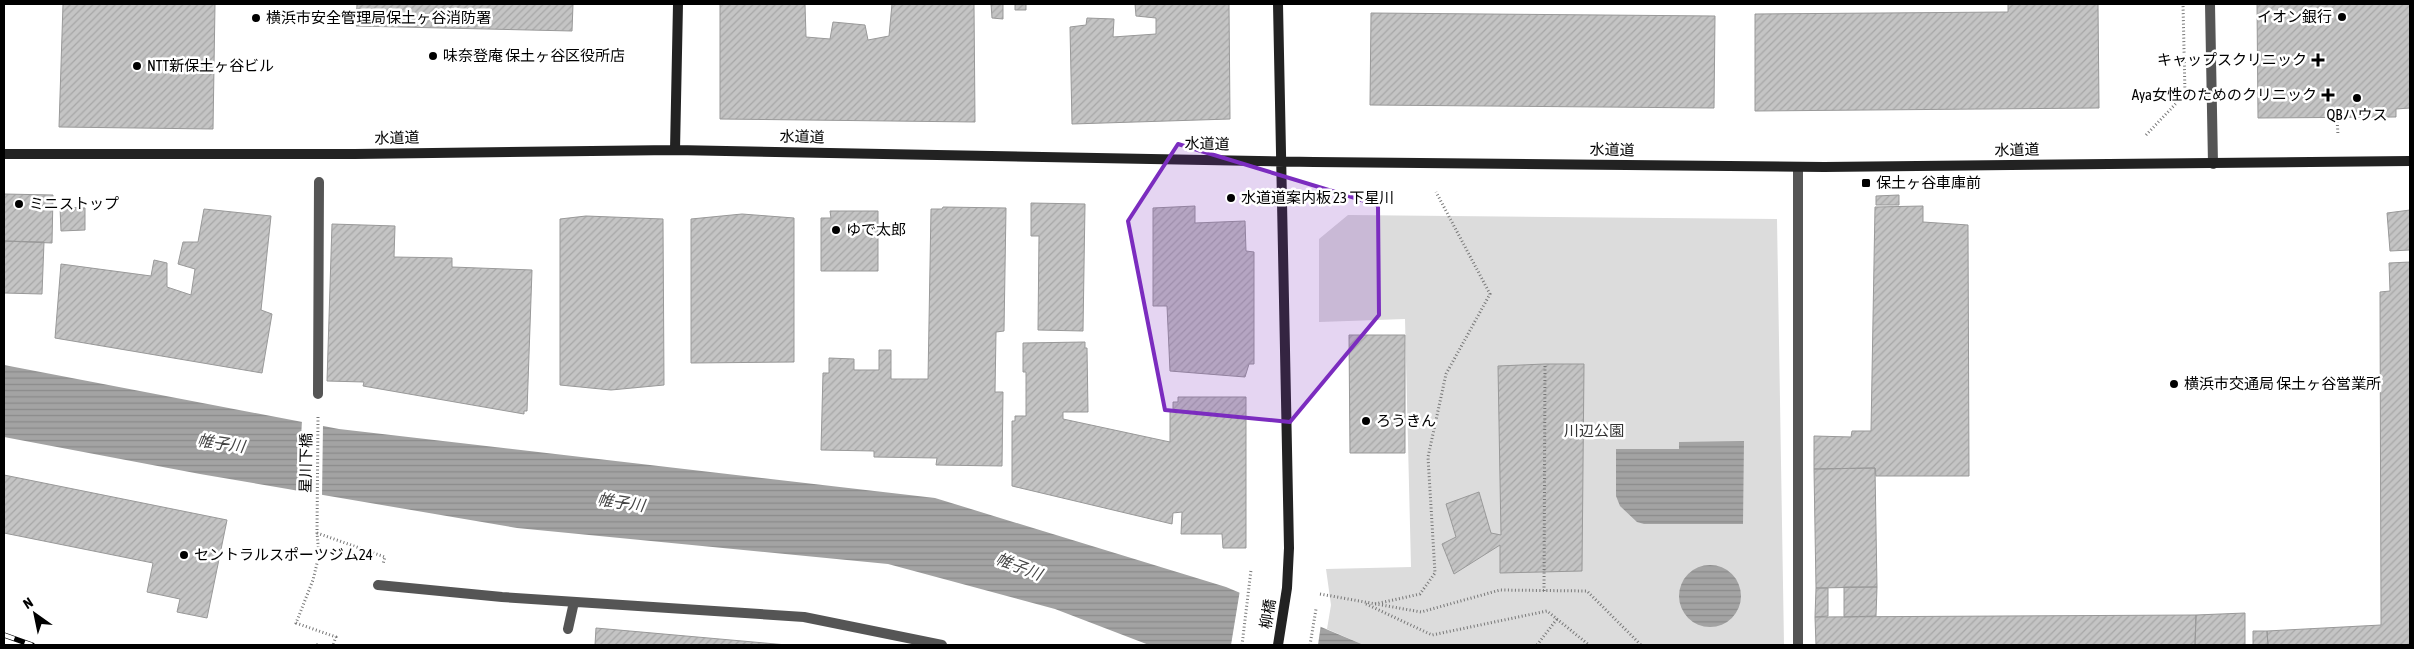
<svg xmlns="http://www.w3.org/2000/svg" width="2414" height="649" viewBox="0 0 2414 649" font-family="'Asap Condensed','Noto Sans JP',sans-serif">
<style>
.green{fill:#dcdcdc}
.water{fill:url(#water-rules)}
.pier{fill:#fff}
.building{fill:url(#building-hatch);stroke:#999}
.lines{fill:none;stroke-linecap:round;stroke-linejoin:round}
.path{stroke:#777;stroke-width:3;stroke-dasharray:1 2.5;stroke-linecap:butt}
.lane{stroke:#555;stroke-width:10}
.street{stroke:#555;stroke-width:10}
.secondary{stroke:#222;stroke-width:10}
.rail-casing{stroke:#000;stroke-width:5.5}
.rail{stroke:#fff;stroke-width:4;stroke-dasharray:11;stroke-linecap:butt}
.marked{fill:#7b2cbf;fill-opacity:0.2;stroke:#7b2cbf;stroke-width:4;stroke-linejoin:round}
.poi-dot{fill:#000;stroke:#fff;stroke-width:2}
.labels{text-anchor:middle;stroke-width:5;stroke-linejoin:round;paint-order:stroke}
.poi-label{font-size:15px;fill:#000;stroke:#fff;text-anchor:start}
.street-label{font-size:15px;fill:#000;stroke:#fff}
.park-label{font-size:15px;fill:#333;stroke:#fff}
.water-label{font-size:16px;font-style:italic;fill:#444;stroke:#fff}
</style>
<defs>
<pattern id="water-rules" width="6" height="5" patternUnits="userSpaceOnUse" patternTransform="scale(1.25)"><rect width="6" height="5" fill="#a3a3a3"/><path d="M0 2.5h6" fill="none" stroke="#8b8b8b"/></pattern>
<pattern id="building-hatch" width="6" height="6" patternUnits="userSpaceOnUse" patternTransform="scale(1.25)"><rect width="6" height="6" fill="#c4c4c4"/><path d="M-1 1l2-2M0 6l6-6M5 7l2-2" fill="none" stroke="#a7a7a7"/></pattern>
</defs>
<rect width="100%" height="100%" fill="#fff"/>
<!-- green -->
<path class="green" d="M1348,215L1777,219L1784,645H1364L1327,629L1331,605L1326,569L1411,567L1405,319L1319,322V239Z"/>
<!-- water -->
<path class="water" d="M4,365L339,429L935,498L1226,587L1364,645H1149L1055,609L888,564L517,528L200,474L4,437Z
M1744,441L1743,524H1644L1637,522L1620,506L1616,496V449H1679V442Z
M1679 596a31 31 0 1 1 62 0a31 31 0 1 1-62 0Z"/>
<!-- pier -->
<path class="pier" d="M302,420L323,424L322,497L298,493Z
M1240,590L1321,624L1318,645H1231Z"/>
<!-- building -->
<path class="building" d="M63,4H215L213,129L59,127Z
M357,4H573L572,31L356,26Z
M720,4H805L806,37L830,39L833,22L865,25L868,40L889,36L892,4H974L975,122L720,119Z
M991,4H1003V19L992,18Z
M1015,4H1026V10H1015Z
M1135,4H1229L1230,119L1072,124L1070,27L1086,25L1087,18L1114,19L1113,37L1156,34V18L1136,16Z
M2008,4H2098L2099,108L1755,111V14L2008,12Z
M2257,4H2410V108L2396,109V117L2258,118Z
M1371,13L1715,16L1714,108L1370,105Z
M4,194L53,195L52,243L4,241Z
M1899,195V205H1876V196Z
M1031,203L1085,204L1083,331L1038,330L1039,236H1031Z
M1195,206V223L1245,221L1246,251L1254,252V364H1249L1245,377L1170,371L1167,306H1153V208Z
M1923,206V222L1968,225L1969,476H1876L1875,468L1814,469V436L1851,437L1852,431H1871L1875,207Z
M60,207L85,208V230L61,231Z
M943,207L1006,208L1004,331L996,332L995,392H1003L1002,466L936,465L937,458L874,457V451L821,450L823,373H829V358L854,359V370H879V350H891V379H928L931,209H942Z
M204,209L271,216L261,310L272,314L262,373L55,338L61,264L151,276L154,260L167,263V287L191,295L195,269L178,264L183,242H198Z
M2410,210V250L2390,251L2387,213Z
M830,211H878V271H821V218H831Z
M742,214L794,218V362L691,363V219Z
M586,216L663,219L664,385L611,390L560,385V219Z
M332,224L395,226L394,257L452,258V267L532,270L527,411H524V414L363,386L364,382L327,381Z
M4,241L44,242L42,294L4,293Z
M2410,262V645H2268L2267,631L2381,625L2380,292L2390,291L2389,263Z
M1349,335H1405V453H1350Z
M1085,342V348H1087L1088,412H1063V419L1170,442V410H1173V402H1178V397H1246V548H1223L1222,534H1181L1182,512L1173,513L1172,524L1012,486V421H1015V416H1026V372H1023V343Z
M1545,364H1584L1582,571L1500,573V545L1454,574L1442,544L1456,537L1446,504L1479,492L1491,533L1501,535L1498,366Z
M1875,468L1877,587L1816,588L1814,469Z
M4,475L227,520L207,618L177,612L180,599L147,592L153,563L4,533Z
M1844,587H1877L1876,616L1844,617Z
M1816,588H1828V616L1815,617Z
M2245,613V645H2195L2196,615Z
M2196,615L2195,645H1816L1815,617Z
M596,628L787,645H595Z
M2253,631H2267L2268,645H2253Z"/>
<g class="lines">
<!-- path -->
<path class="path" d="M2337,118L2338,135
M2146,135L2185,94L2183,4
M318,417L317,533L319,555L313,580L296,623L336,637L333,645
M317,533L385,557L383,564
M1544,591L1545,364
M1320,594L1421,612L1500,590L1587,591L1641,645
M1366,604L1432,635L1547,611L1589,645
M1375,604L1420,594L1435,573L1428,457L1446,374L1490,294L1436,192
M316,644L317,645
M1242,645L1251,570
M1310,645L1316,609
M1537,645L1557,619"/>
<!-- lane -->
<path class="lane" d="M1798,167V645"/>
<!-- street -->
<path class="street" d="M2210,4L2213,164
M318,394L319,182
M378,585L502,597L804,617L942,645
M568,629L574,602"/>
<!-- secondary -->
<path class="secondary" d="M675,150L678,4
M4,154H355L675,150L1314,162L1824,167L2410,161
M1278,645L1287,588L1289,548L1278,4"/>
<!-- rail casing -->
<g class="rail-casing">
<path id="rail" d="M4,635L32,645"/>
</g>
<!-- rail -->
<use href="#rail" class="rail"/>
</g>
<!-- marked area -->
<path class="marked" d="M1178,144L1378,205L1379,315L1290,422L1165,410L1128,221Z"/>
<!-- markers -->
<g class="poi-dot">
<circle cx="2342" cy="17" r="5"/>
<circle cx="256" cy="18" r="5"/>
<circle cx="433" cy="56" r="5"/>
<path d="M2315.5 52.5h5v5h5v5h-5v5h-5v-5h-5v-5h5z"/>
<circle cx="137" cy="66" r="5"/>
<path d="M2325.5 87.5h5v5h5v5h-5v5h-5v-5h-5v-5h5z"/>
<circle cx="2357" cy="98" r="5"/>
<rect x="1861" y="178" width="10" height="10" rx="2.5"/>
<circle cx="1231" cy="198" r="5"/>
<circle cx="19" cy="204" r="5"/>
<circle cx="836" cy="230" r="5"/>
<circle cx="2174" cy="384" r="5"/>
<circle cx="1366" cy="421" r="5"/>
<circle cx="184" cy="555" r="5"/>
</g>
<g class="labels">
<!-- poi labels -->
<g class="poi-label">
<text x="2332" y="22" text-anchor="end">イオン銀行</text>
<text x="266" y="23">横浜市安全管理局保土ヶ谷消防署</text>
<text x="443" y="61">味奈登庵 保土ヶ谷区役所店</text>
<text x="2307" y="65" text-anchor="end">キャップスクリニック</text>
<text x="147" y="71">NTT新保土ヶ谷ビル</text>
<text x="2317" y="100" text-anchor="end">Aya女性のためのクリニック</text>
<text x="2357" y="120" text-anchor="middle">QBハウス</text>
<text x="1876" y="188">保土ヶ谷車庫前</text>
<text x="1241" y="203">水道道案内板 23 下星川</text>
<text x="29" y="209">ミニストップ</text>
<text x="846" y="235">ゆで太郎</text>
<text x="2184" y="389">横浜市交通局 保土ヶ谷営業所</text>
<text x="1376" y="426">ろうきん</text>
<text x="194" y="560">セントラルスポーツジム24</text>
</g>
<!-- street labels -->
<g class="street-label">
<text transform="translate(802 137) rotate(1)" y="5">水道道</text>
<text transform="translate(397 138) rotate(-1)" y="5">水道道</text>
<text transform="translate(1207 144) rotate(1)" y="5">水道道</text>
<text transform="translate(1612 150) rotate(1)" y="5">水道道</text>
<text transform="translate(2017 150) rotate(-1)" y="5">水道道</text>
<text transform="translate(306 463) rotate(-89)" y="5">星川下橋</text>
<text transform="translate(1268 614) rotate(-81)" y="5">柳橋</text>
</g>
<!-- park labels -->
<g class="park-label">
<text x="1594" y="436">川辺公園</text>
</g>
<!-- water labels -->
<g class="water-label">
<text transform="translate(221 443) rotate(8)" y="6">帷子川</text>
<text transform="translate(621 502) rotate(8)" y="6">帷子川</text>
<text transform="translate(1019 566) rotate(21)" y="6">帷子川</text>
</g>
</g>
<!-- border -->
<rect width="2414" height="649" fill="none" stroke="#000000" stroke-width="10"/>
<!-- north arrow -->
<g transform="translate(35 614) rotate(327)" stroke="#ffffff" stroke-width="4" paint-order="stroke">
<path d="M0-4L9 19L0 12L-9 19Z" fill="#000000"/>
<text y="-8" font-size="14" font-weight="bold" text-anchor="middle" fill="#000000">N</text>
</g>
</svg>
